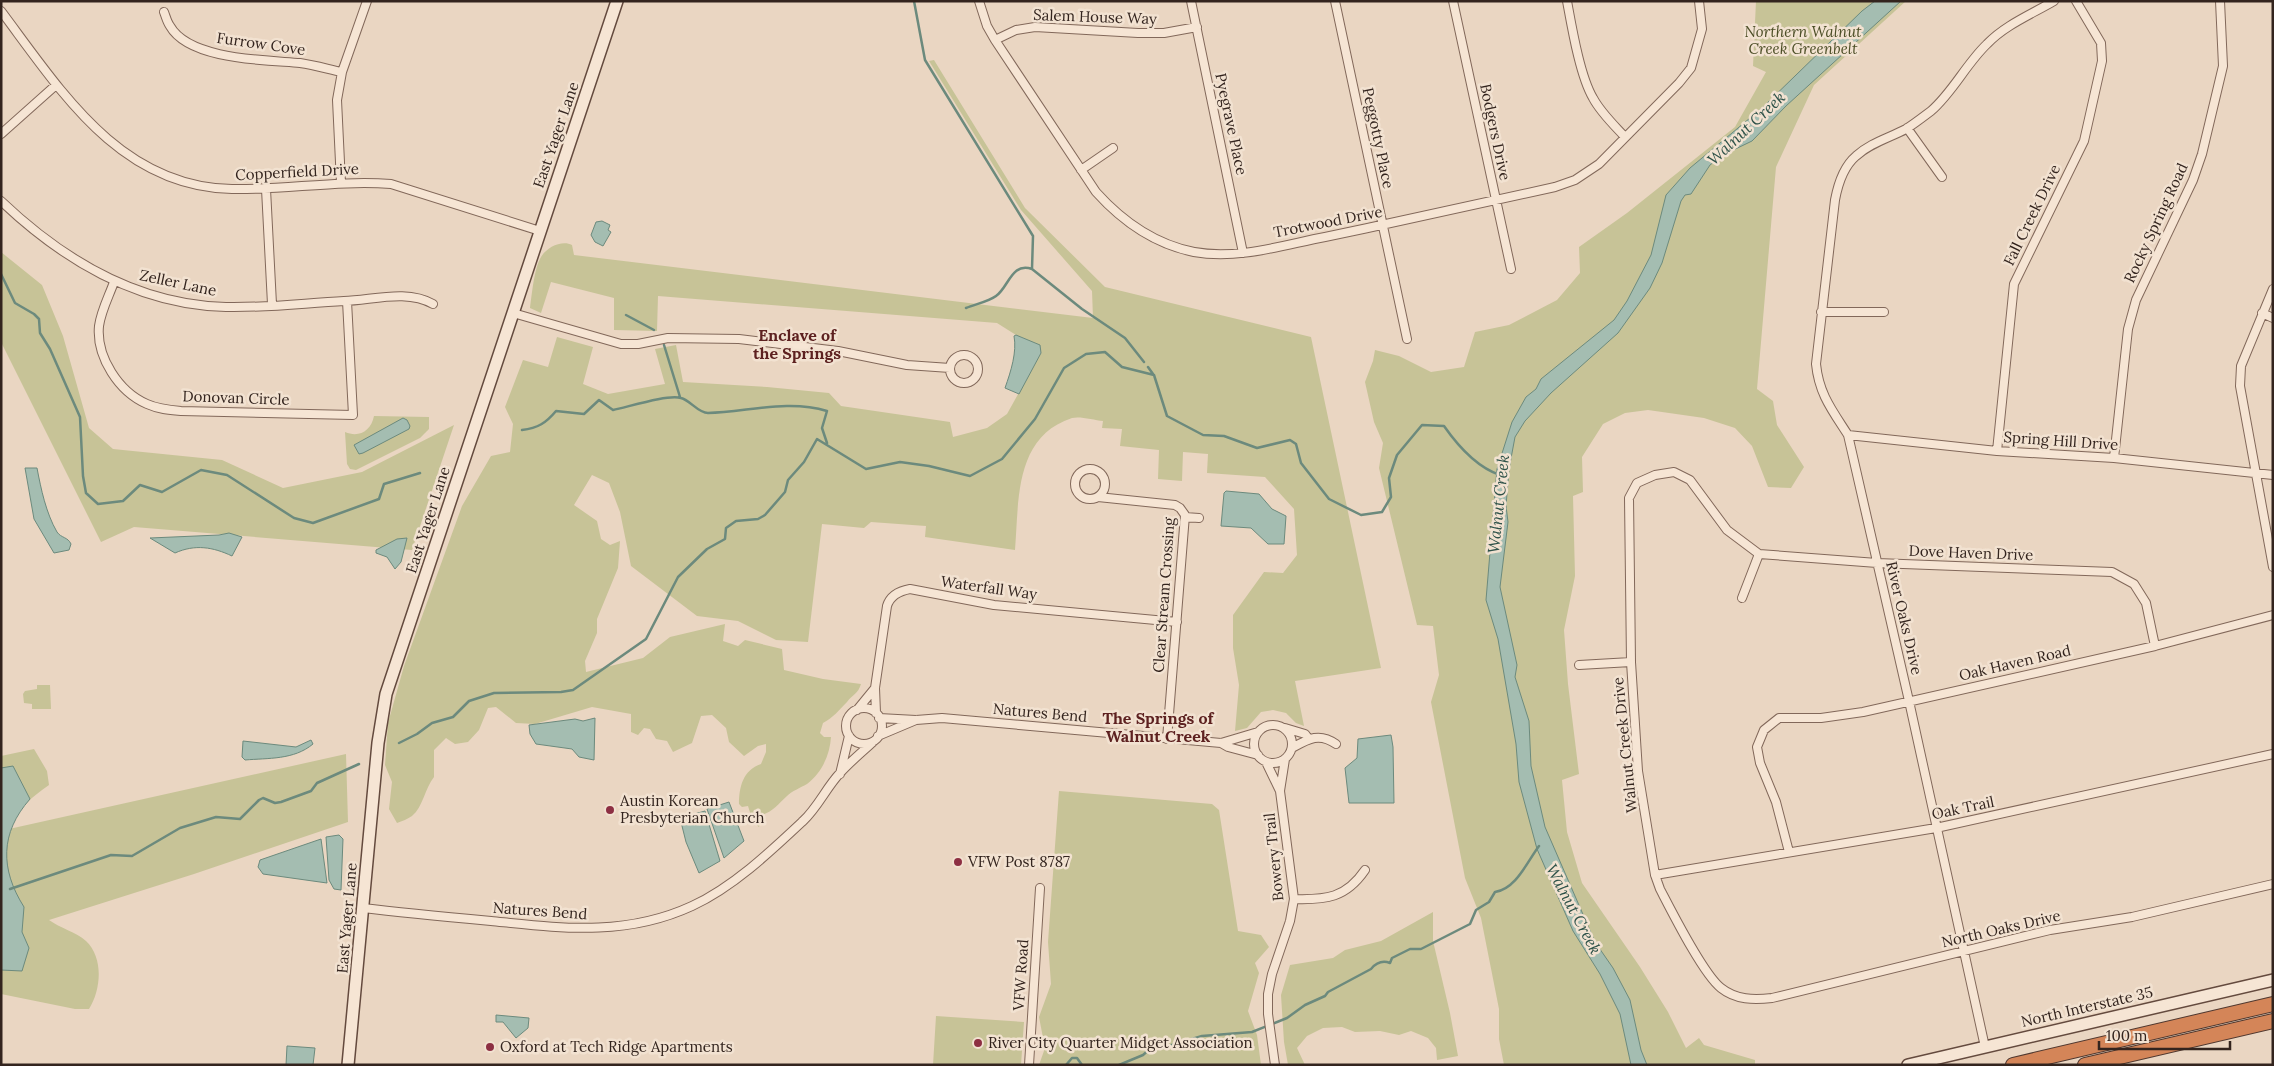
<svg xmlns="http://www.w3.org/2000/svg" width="2274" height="1066" viewBox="0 0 2274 1066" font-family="Lora,serif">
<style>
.green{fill:#c7c397}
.water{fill:#a4bdb1;stroke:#6c8a7d}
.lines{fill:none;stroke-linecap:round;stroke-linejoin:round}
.stream{stroke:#6c8a7d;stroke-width:2.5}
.street-casing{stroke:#82685a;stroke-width:10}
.secondary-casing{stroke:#644a3e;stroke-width:14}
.highway-casing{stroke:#50382f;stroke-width:16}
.street{stroke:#f6e5d4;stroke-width:8}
.secondary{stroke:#f6e5d4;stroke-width:11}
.highway{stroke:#d48558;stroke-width:14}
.poi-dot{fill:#8d2f42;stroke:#f2e2d1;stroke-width:2}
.labels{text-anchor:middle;stroke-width:5;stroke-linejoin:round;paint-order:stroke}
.street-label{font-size:15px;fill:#33241e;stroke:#f2e2d1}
.park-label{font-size:15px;font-style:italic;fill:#4c4e26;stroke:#f2e2d1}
.poi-label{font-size:15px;fill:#33241e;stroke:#f2e2d1;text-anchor:start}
.water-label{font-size:16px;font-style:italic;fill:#2e5249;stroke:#f2e2d1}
.neighbourhood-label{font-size:16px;font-weight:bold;fill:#5d2120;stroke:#f2e2d1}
</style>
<rect width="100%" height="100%" fill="#ead6c2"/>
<!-- green -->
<path class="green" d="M1756,1H1906L1814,85L1776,167L1757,389L1773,401L1777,425L1804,467L1791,488L1768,487L1752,446L1735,428L1704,418L1648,410L1625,413L1603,424L1582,457L1583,492L1573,496L1575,576L1564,630L1568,684L1579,774L1562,780L1567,832L1582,883L1640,967L1668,1012L1686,1048L1699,1038L1704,1045L1755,1060V1065H1504L1499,1039V1009L1481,918L1465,878L1431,702L1439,675L1433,626L1417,625L1379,468L1383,443L1374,422L1365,382L1373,361L1375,350L1399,356L1431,372L1464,367L1475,332L1509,325L1557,300L1580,273L1579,247L1627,213L1735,127L1766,72L1753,66Z
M934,60L1025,208L1105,287L1311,337L1381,668L1295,681L1304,726L1296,723L1286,713L1273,710L1261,712L1247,728L1235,731L1239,685L1233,648V615L1264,572L1283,573L1297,555L1294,509L1265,477L1207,473L1208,454L1183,452L1182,481L1158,479L1159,450L1120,446L1122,429L1102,428L1103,421C1094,420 1080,416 1072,418C1014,437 1019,501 1015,550L925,537L926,526L871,522L864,528L822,524L808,642L776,640L738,621L697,616L631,566L620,512L609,483L592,475L574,505L597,521L601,539L610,545L620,541L618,568L597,619V633L585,661L586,672L643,658L670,637L725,624L723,641L738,646L745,640L782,649L784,670L823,679L861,684C858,694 853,694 847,702C838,711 834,717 823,723L820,733L824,737H831C830,754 822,773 807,784C800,788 792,791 787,796C778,804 774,811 762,815L759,827L753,822L748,806L742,807L739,804C739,787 743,770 761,764L766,752V744L758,746L744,756L729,742L726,728L712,715L701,716L692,743L673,752L667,741L656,739L650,729L644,728L638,735L631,732V714L592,707L535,724L516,723L496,707L488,708L479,730L468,742L455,744L446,738L434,750V777C425,788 423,807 412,816C408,819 402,821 397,823L389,809L392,782L385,765L388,723L404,666L462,506L491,456L510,452L513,424L505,407L523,360L548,367L557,337L593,347L583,384L608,394L665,384L655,349L676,345L683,382L767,387L829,393L841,406L950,422L953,437L987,428L1007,414L1041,353L1039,345L1016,335L997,323L658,296L657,331L614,330V298L551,282L541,313L530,308C532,294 534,269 541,257C547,247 562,240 572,245L574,255L1093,318L1092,291L1021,210L929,61Z
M1,252L42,285L63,336L89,428L113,449L222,460L283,488L362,472L454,425L412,550L134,527L101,542L1,342Z
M374,416L429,417V429L420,438L356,470L350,469L347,464L345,432C359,438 371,431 374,416Z
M37,685H50L51,709H32V704L24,703L23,694L25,691L37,689Z
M34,749L47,771L49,785C32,797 16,809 9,829L346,754L348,822L194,874L49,920C60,928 76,932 86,941C104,958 101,990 89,1009H75L1,994V756Z
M1059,791L1212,804L1219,810L1238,931L1261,935L1269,947L1255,963L1259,973L1248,1011L1257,1035L1261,1065H1039L1045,1048L1039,1017L1051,984L1048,942Z
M1433,912V941L1450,1013L1458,1056L1437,1060L1436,1048L1428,1038L1411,1031L1399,1035L1380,1031L1355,1032L1342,1027L1323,1028L1307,1036L1297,1048L1305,1065H1288L1284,1042L1281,995L1290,965L1333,958L1345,950L1381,941Z
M936,1016L1024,1022L1021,1065H933Z"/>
<!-- water -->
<path class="water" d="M1875,1H1901L1786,106L1752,141L1723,155L1710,165L1691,194L1685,195L1681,201L1662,263L1650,288L1618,333L1551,393L1525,421L1515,437L1509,469L1506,506L1508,522L1500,587L1517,665L1515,677L1529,721L1531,766L1545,827L1595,942L1613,968L1630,1000L1641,1050L1647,1065H1631L1620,1014L1600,974L1573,931L1537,849L1519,782L1516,744L1498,639L1486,600L1497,469L1512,422L1526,397L1536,389L1541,379L1614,320L1627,301L1651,255L1666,195L1690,168L1762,108L1862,11Z
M602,221L610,225L608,230L611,232L603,246L595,242L591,235L596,222Z
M1016,335L1040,345L1041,353L1019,394L1005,388C1011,371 1017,352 1014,336Z
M403,418L407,420L410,426L409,429L363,453L359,454L354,445Z
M25,468H37C41,489 46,513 57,532C61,538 68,537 71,544L69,550L54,553L34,519Z
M1226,491L1259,494L1272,509L1286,516L1284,544H1268L1251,528L1221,526L1224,493Z
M229,533L242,537L232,556C213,547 195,544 175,553L150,538L219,535Z
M407,538L401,562L395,569L387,557L376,553V550L397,539Z
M595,718L594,760L579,757L572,749L536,744L530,734L529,725L575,719L583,721Z
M1391,735L1393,747L1394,803H1349L1345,768L1357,758L1358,739Z
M311,740L313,744C294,760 268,758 245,760L242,757L243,741L296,747Z
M13,766L30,799C0,833 0,869 24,907L22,932L29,948L22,971L1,970V768Z
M729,802L744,841L724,858L707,809Z
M705,811L720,861L699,873L686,842L680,818Z
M339,835L343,839L341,890L334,889L329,880L326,837Z
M321,839L327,883L263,874L258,867L260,860Z
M496,1015L529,1018L528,1028L516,1038L503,1022H496Z
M287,1046L315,1048L313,1065H286Z"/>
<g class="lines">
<!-- stream -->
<path class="stream" d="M914,1L925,60L1033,236L1032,269
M1,274L15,303L34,314L39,319L40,333L50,349L80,417L83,476L86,493L98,504L123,501L140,485L162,492L201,470L227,475L294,518L313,523L379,499L384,484L420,473
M966,308C975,304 988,302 996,296C1009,287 1011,262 1032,269L1082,309L1125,338L1144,362
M626,315L654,330
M664,345L680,397
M1148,367L1153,374
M522,430C538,428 546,423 556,411L584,414L599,400L613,410C628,407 668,394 681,398C690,400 698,413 708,413C747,412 788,399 827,411L822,428L827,443
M399,743L417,734L432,723L453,717L469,701L494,693L561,692L573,690L646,639L678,577L707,549L725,539L726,528L736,521L758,519L765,515L785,492L788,480L804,462L817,439L866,469L900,462L929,466L970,476L1002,459L1035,419L1064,368L1086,354L1105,352L1122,367L1154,375L1167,416L1203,435L1224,436L1257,448L1290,440L1296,444L1301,463L1329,499L1361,515L1382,512L1391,497L1389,478L1397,455L1422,425L1444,426C1458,446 1476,467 1500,475
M10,889L111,855L132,856L180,828L216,817L240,819L259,800L263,798L275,803L281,802L311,791L317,783L359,764
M1066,1065L1072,1058H1077L1082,1065
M1119,1065L1143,1055L1152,1047H1165L1202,1036L1252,1032L1287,1018L1305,1005L1325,996L1328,992L1371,969C1376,963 1382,960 1390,963L1392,958L1410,949H1421L1470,924L1476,910L1489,902L1495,892C1516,889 1527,862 1539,846"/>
<!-- street casing -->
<g class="street-casing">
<path id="street" d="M979,1L987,26L995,40L1096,192C1123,222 1154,244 1194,252C1238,260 1283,245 1325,237C1402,221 1479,204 1555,187L1575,180L1599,164L1679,83L1691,68L1702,29L1699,1
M1191,1L1243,253
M1335,1L1407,339
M1453,1L1511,269
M1567,1C1572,28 1580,76 1593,98C1601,113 1614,125 1625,137
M1,11C61,91 120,187 232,189C285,190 338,180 391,184L540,231
M164,12C166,17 167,22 170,26C189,60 266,60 300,63C314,65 328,69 342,72
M995,40L1016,30L1035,27L1138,33H1164L1197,27
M1907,128L1942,177
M1,134L56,85
M1081,170L1113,148
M341,183L337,100L342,72L367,1
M266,189L272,304
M1,201C63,260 139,305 226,307C265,308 305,303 344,301C373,300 407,289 433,304
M114,282C109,296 101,311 99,326C96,357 119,392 147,404C158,409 169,410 181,411L353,415L347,301
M2273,289L2241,366L2240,386L2273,567
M1821,312H1884
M513,313L621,344H638L668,338L739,339L838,351L907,365L950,368
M2262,313L2273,318
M950 369a14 14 0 1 1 28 0a14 14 0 1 1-28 0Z
M1848,435L1997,451L2114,458L2273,475
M1997,451L2014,284L2084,141L2102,61L2101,43L2076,1
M2114,458L2128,329L2136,300L2193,180L2202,154L2223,66L2220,1
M1075 484a15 15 0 1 1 30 0a15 15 0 1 1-30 0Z
M1098,497L1175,505L1180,508L1185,515L1167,739
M1185,517L1199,518
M1742,598L1759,554
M2155,646L2146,603L2134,584L2112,572L1877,563L1759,554L1727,530L1690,480L1674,472L1655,475L1637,483L1629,498L1631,662L1638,771L1655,875L1660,889C1672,912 1703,974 1721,988C1736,1000 1754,1000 1772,998L2050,930L2132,917L2273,884
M1579,665L1631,662
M846 726a18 18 0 1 1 36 0a18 18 0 1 1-36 0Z
M857,710L875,688
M876,713L875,688L887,606C890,596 899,591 910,589L994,605L1177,622
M879,718L916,720L942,718L1221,743L1258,732
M1254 744a19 19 0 1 1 38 0a19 19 0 1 1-38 0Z
M1285,728L1305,734L1308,738
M878,736L916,720
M1221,743L1228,747L1258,755
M1292,748C1308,739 1319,732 1336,744
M1266,762L1280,791L1294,899L1290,921L1272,974L1268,994V1014L1275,1065
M840,774L849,736
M1280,791L1285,759
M1789,852L1776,802L1760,763L1757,747L1764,730L1779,718H1821L1863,712L2155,646L2273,615
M1655,875L1936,828L2273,754
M1294,899C1326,900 1346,898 1365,870
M363,908C405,913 448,917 491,921C561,928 625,937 692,906C733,887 770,852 803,821C818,807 826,788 840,773C850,762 862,752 873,742
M1985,1047L1909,701L1848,435C1832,410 1819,394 1816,364L1835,200C1838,184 1843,167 1856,156C1870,143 1889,138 1906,129C1914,124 1923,117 1931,111C1953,92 1966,64 1987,44C2005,25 2032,14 2054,1
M1029,1065L1040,888"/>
</g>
<!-- secondary casing -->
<g class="secondary-casing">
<path id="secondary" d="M348,1065L378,743L386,694L617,1
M1908,1065L2273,980"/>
</g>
<!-- highway casing -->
<g class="highway-casing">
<path id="highway" d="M2013,1065L2273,1004
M2085,1065L2273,1021"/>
</g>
<!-- street -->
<use href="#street" class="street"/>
<!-- secondary -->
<use href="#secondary" class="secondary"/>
<!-- highway -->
<use href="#highway" class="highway"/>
</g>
<!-- markers -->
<g class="poi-dot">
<circle cx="610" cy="810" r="5"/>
<circle cx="958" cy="862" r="5"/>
<circle cx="978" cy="1043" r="5"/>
<circle cx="490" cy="1047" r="5"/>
</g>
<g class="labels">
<!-- street labels -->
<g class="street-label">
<text transform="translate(1095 17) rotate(2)" y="5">Salem House Way</text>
<text transform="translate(261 44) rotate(8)" y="5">Furrow Cove</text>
<text transform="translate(1231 124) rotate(78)" y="5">Pyegrave Place</text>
<text transform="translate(1495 132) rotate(78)" y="5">Bodgers Drive</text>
<text transform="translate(556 135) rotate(-71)" y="5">East Yager Lane</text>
<text transform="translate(1378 138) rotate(78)" y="5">Peggotty Place</text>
<text transform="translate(297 172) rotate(-3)" y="5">Copperfield Drive</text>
<text transform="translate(2032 215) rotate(-64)" y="5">Fall Creek Drive</text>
<text transform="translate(1328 222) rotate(-11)" y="5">Trotwood Drive</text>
<text transform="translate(2156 223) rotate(-65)" y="5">Rocky Spring Road</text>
<text transform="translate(178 283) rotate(12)" y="5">Zeller Lane</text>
<text transform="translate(236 398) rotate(2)" y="5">Donovan Circle</text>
<text transform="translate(2061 441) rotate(4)" y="5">Spring Hill Drive</text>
<text transform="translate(428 520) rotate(-72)" y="5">East Yager Lane</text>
<text transform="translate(1971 553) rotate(2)" y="5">Dove Haven Drive</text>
<text transform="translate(989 588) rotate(8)" y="5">Waterfall Way</text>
<text transform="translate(1164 595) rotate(-86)" y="5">Clear Stream Crossing</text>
<text transform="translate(1904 618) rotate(77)" y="5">River Oaks Drive</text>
<text transform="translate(2015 663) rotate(-13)" y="5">Oak Haven Road</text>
<text transform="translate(1040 713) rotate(5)" y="5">Natures Bend</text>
<text transform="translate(1625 745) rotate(-96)" y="5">Walnut Creek Drive</text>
<text transform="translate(1963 808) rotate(-12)" y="5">Oak Trail</text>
<text transform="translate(1274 857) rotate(-96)" y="5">Bowery Trail</text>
<text transform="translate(540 911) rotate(4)" y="5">Natures Bend</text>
<text transform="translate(347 918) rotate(-85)" y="5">East Yager Lane</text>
<text transform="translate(2001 929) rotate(-13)" y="5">North Oaks Drive</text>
<text transform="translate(1021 975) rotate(-86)" y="5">VFW Road</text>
<text transform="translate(2087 1007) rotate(-13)" y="5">North Interstate 35</text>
</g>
<!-- park labels -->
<g class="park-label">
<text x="1803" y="37">Northern Walnut<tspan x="1803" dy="17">Creek Greenbelt</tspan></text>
</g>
<!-- poi labels -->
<g class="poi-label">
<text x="620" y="806">Austin Korean<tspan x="620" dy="17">Presbyterian Church</tspan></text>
<text x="968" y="867">VFW Post 8787</text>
<text x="988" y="1048">River City Quarter Midget Association</text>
<text x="500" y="1052">Oxford at Tech Ridge Apartments</text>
</g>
<!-- water labels -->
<g class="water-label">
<text transform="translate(1746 128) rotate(-43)" y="6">Walnut Creek</text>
<text transform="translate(1498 504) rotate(-84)" y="6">Walnut Creek</text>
<text transform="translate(1574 909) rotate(62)" y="6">Walnut Creek</text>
</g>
<!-- neighbourhood labels -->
<g class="neighbourhood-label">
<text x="797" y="341">Enclave of<tspan x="797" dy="18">the Springs</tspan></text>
<text x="1158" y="724">The Springs of<tspan x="1158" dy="18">Walnut Creek</tspan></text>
</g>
</g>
<!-- border -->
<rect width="2274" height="1066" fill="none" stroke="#33241e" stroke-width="5"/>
<!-- scale -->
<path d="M2099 1041v8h131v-8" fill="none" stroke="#33241e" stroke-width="2.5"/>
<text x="2106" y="1041" font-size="15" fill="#33241e" stroke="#f2e2d1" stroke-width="4" paint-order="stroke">100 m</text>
</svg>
